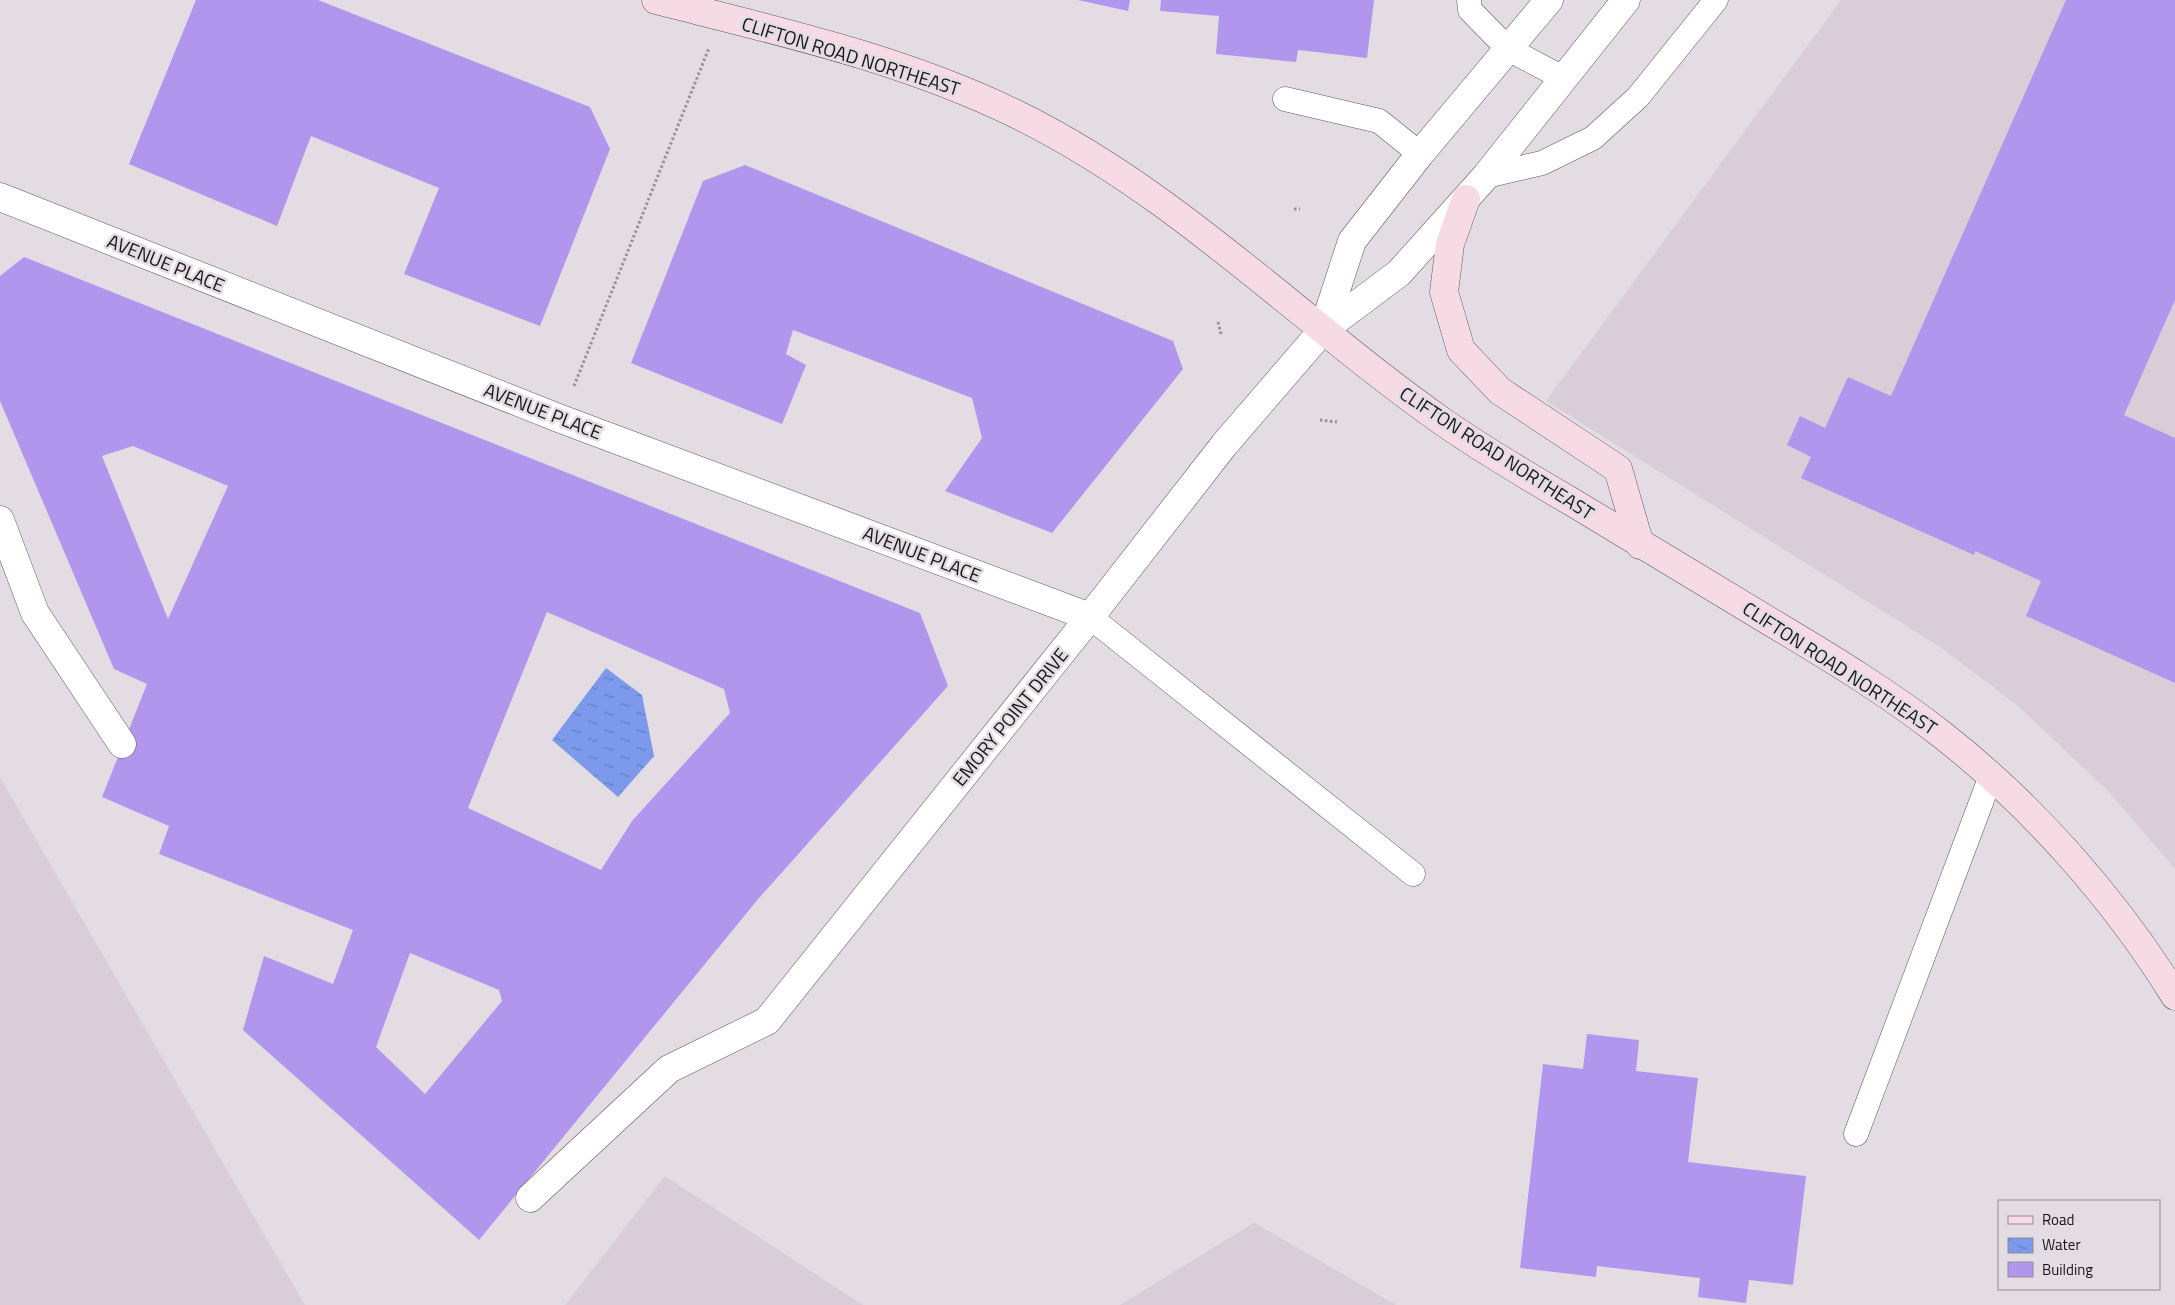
<svg xmlns="http://www.w3.org/2000/svg" width="2175" height="1305" viewBox="0 0 2175 1305" font-family="'Titillium Web',sans-serif">
<style>
.built{fill:#d9ced8}
.water{fill:url(#water-ripples)}
.building{fill:#b196ed;fill-rule:evenodd}
.lines{fill:none;stroke-linecap:round;stroke-linejoin:round}
.lane-casing{stroke:#5c585c;stroke-width:25}
.street-casing{stroke:#5c585c;stroke-width:29}
.secondary-casing{stroke:#5c585c;stroke-width:29}
.path{stroke:#979297;stroke-width:3;stroke-dasharray:2.5 2.5;stroke-linecap:butt}
.lane{stroke:#fff;stroke-width:24}
.street{stroke:#fff;stroke-width:28}
.secondary{stroke:#f6dbe5;stroke-width:28}
.labels{text-anchor:middle;stroke-width:5;stroke-linejoin:round;paint-order:stroke}
.street-label{font-size:19px;fill:#171517;stroke:#e3dde3}
</style>
<defs>
<pattern id="water-ripples" width="26" height="14" patternUnits="userSpaceOnUse" patternTransform="scale(1.25)"><rect width="26" height="14" fill="#7c99ec"/><path d="M2 4q2-2 4 0t4 0M15 11q2-2 4 0t4 0" fill="none" stroke="#657cbe"/></pattern>
</defs>
<rect width="100%" height="100%" fill="#e3dde3"/>
<!-- built -->
<path class="built" d="M1841,0H2175V869L2108,791L2018,706L1940,647L1546,401Z
M0,777L305,1305H0Z
M665,1176L863,1305H565Z
M1255,1222V1223L1396,1305H1120Z"/>
<!-- water -->
<path class="water" d="M606,668L642,695L654,756L618,797L552,740Z"/>
<!-- building -->
<path class="building" d="M196,0H318L590,107L610,149L540,326L404,274L439,188L311,136L277,226L129,164Z
M1078,0H1130L1128,11Z
M1161,0H1374L1367,58L1298,50L1296,62L1216,54L1219,16L1160,11Z
M2066,0H2175V300L2124,415L2175,438V683L2026,616L2041,581L1975,551L1974,555L1801,478L1811,457L1787,445L1800,416L1825,428L1848,377L1891,396Z
M745,165L1173,341L1183,369L1052,533L945,491L982,438L972,398L793,330L786,354L806,365L782,424L631,363L703,181Z
M24,257L920,613L948,686L759,898L479,1240L243,1030L264,956L333,984L353,930L159,854L169,826L102,797L147,684L114,669L0,401V276ZM133,446L228,486L168,619L102,456ZM547,612L724,689L730,713L632,821L601,870L468,808ZM410,953L499,990L502,1001L425,1094L376,1047Z
M1587,1034L1639,1040L1636,1071L1698,1078L1688,1162L1806,1176L1793,1285L1749,1280L1746,1303L1698,1297L1700,1278L1597,1266L1596,1277L1520,1268L1543,1064L1583,1069Z"/>
<g class="lines">
<!-- lane casing -->
<g class="lane-casing">
<path id="lane" d="M1469,0L1470,10L1508,49L1563,78
M1285,99L1379,121L1420,154
M1486,176L1542,163L1593,138L1638,97L1716,0
M1090,617L1413,874
M1856,1134L1991,776"/>
</g>
<!-- street casing -->
<g class="street-casing">
<path id="street" d="M0,197L561,419L1090,617
M1323,330L1352,241L1420,154L1549,0
M0,520L35,613L122,744
M530,1198L669,1069L767,1021L1090,617L1224,445L1323,330L1399,273L1486,176L1626,0"/>
</g>
<!-- secondary casing -->
<g class="secondary-casing">
<path id="secondary" d="M656,0C778,31 904,59 1018,115C1177,193 1302,323 1446,424C1487,452 1529,477 1572,502C1641,544 1710,585 1779,627C1834,660 1890,694 1941,734C2031,804 2115,899 2175,996
M1466,199L1450,244L1444,292L1461,350L1500,391L1618,469L1640,545"/>
</g>
<!-- path -->
<path class="path" d="M1294,209H1300
M1218,322L1221,334
M574,386L709,48
M1320,420L1337,422"/>
<!-- lane -->
<use href="#lane" class="lane"/>
<!-- street -->
<use href="#street" class="street"/>
<!-- secondary -->
<use href="#secondary" class="secondary"/>
</g>
<g class="labels">
<!-- street labels -->
<g class="street-label">
<text transform="translate(851 56) rotate(17)" y="7">CLIFTON ROAD NORTHEAST</text>
<text transform="translate(166 263) rotate(22)" y="7">AVENUE PLACE</text>
<text transform="translate(543 411) rotate(21)" y="7">AVENUE PLACE</text>
<text transform="translate(1497 453) rotate(33)" y="7">CLIFTON ROAD NORTHEAST</text>
<text transform="translate(922 554) rotate(21)" y="7">AVENUE PLACE</text>
<text transform="translate(1840 668) rotate(33)" y="7">CLIFTON ROAD NORTHEAST</text>
<text transform="translate(1010 717) rotate(-51)" y="7">EMORY POINT DRIVE</text>
</g>
</g>
<!-- legend -->
<rect x="1998" y="1200" width="162" height="90" fill="#e3dde3" stroke="#918d91"/>
<rect x="2008" y="1216" width="25" height="8" fill="#f6dbe5" stroke="#918d91"/>
<text x="2042" y="1225" font-size="15" fill="#171517">Road</text>
<rect x="2008" y="1238" width="25" height="15" fill="url(#water-ripples)" stroke="#918d91"/>
<text x="2042" y="1250" font-size="15" fill="#171517">Water</text>
<rect x="2008" y="1262" width="25" height="15" fill="#b196ed" stroke="#918d91"/>
<text x="2042" y="1275" font-size="15" fill="#171517">Building</text>
</svg>
